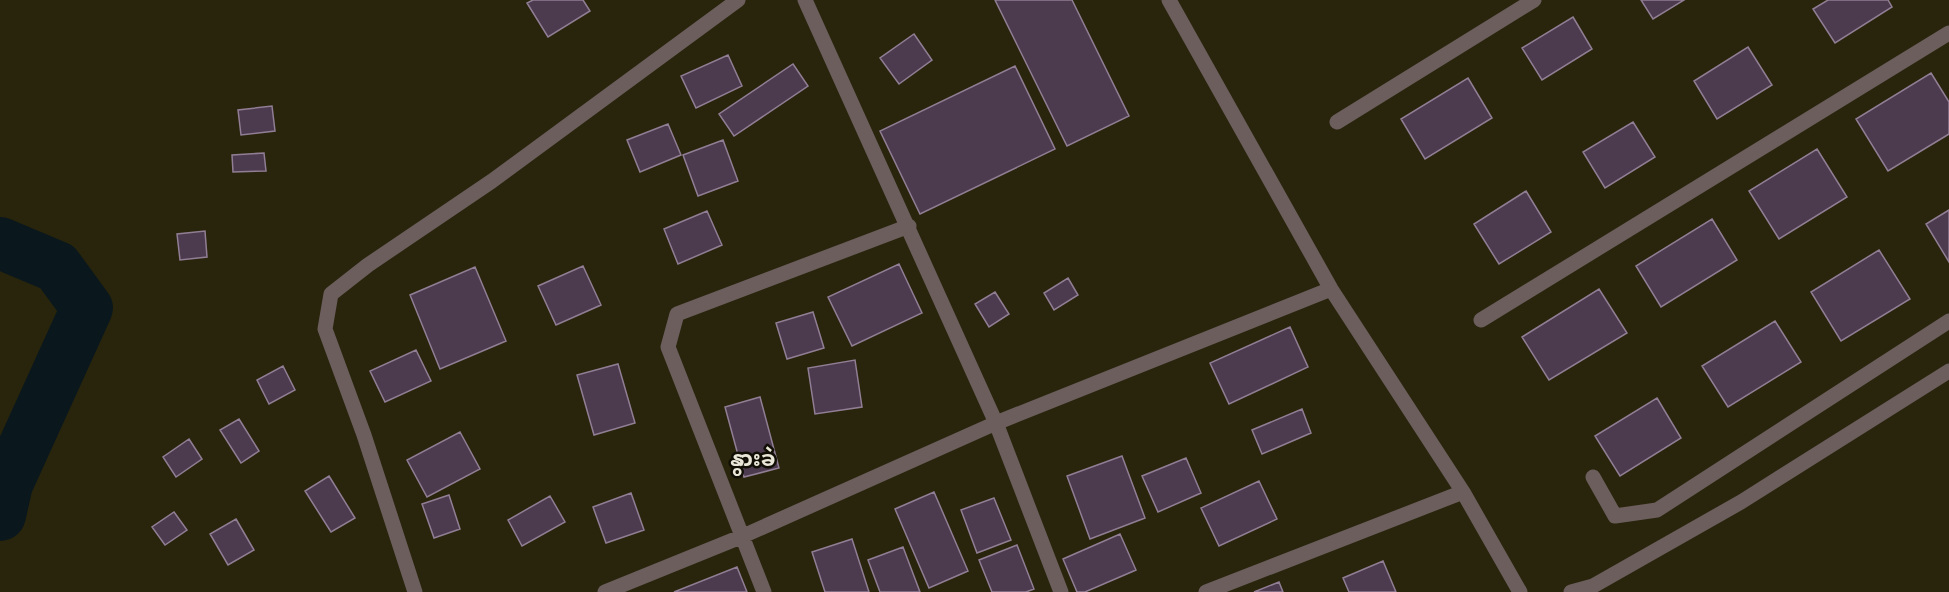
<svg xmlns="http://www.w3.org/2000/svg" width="1949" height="592" viewBox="0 0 1949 592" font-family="'Archivo Narrow','Noto Sans Myanmar',sans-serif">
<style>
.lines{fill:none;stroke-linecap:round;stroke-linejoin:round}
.river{stroke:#0a171c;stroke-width:52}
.building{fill:#4c3b4e;stroke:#917e94;stroke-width:1.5}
.street{stroke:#6c5e5d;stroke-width:15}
.labels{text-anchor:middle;stroke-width:5;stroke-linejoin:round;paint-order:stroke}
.quarter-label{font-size:21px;font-weight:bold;fill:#eae7d9;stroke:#100e05}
</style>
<rect width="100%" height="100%" fill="#29250d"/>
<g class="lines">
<!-- river -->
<path class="river" d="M0,243L57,267L87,308L7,484L0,515"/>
</g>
<!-- building -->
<path class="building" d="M533,0H583L590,11L548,37L527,3Z
M995,0H1072L1129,116L1067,146Z
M1641,0H1684L1653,19Z
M1828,0H1888L1892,7L1835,43L1813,9Z
M1573,17L1592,49L1542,80L1522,48Z
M914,34L932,60L899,84L880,58Z
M1748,47L1772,85L1717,119L1694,81Z
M728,55L742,86L696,108L681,76Z
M793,64L808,86L734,136L719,114Z
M1015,66L1055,149L920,214L880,131Z
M1931,73L1949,102V134L1888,171L1856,119Z
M1468,78L1492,118L1425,159L1401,119Z
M272,106L275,131L241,135L238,110Z
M1633,122L1655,157L1605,188L1583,152Z
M668,124L681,155L640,172L627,140Z
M723,140L738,181L698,196L683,155Z
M1817,149L1847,197L1779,239L1749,191Z
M264,153L266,171L233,172L232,155Z
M1526,191L1551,232L1499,264L1474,224Z
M1949,210V262L1926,224Z
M707,211L722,245L678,264L664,229Z
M1712,219L1737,260L1661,307L1636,266Z
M205,231L207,257L180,260L177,234Z
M1879,250L1910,299L1841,341L1811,292Z
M899,264L922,313L852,346L828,297Z
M583,266L601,305L556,325L538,286Z
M475,267L506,341L440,369L410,295Z
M1068,278L1078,295L1054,310L1044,293Z
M1599,289L1627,333L1549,380L1522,337Z
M995,292L1009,314L989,327L975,304Z
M813,312L824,348L787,359L776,323Z
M1775,321L1801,362L1728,407L1702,366Z
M1290,327L1308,367L1229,404L1210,363Z
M416,350L431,381L385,402L370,371Z
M855,360L862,407L815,414L808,368Z
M618,364L635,423L594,435L577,375Z
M283,366L295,390L269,404L257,380Z
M760,397L779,468L744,477L725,407Z
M1657,398L1681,438L1620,476L1595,436Z
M1302,409L1311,433L1262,454L1252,430Z
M239,419L259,451L241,463L220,430Z
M460,432L480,469L427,497L407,460Z
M189,439L202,459L176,477L163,457Z
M1122,456L1145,518L1090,539L1067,476Z
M1186,458L1201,493L1158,512L1142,476Z
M329,476L355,518L331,532L305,491Z
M1259,481L1277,519L1219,546L1201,508Z
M934,492L968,571L929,588L895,509Z
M631,493L644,530L606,543L593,507Z
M449,495L460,529L434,538L422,504Z
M550,496L565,522L522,546L508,520Z
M994,498L1011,540L977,553L961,510Z
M174,512L187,530L165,545L152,527Z
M236,519L254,550L228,565L210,534Z
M1120,534L1136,570L1085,592H1077L1063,559Z
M852,539L869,592H825L812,552Z
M1017,545L1034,589L1026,592H992L979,560Z
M903,547L920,592H880L868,560Z
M1383,561L1396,592H1349L1343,578Z
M737,567L747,592H674Z
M1279,582L1283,592H1254Z"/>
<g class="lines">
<!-- street -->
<path class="street" d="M805,0L996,423L1061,592
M1169,0L1331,289L1463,492L1520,592
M1337,122L1534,0
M1481,320L1949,33
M1593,477L1615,516L1657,510L1949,321
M415,592L364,435L325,329L331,294L368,265L492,181L738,0
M605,592L743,536L996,423L1331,289
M764,592L668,347L677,314L909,226
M1206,592L1463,492
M1571,592L1593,586L1741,502L1949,371"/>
</g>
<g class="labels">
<!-- quarter labels -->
<g class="quarter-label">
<text x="753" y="466">နွားခဲ</text>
</g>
</g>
</svg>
